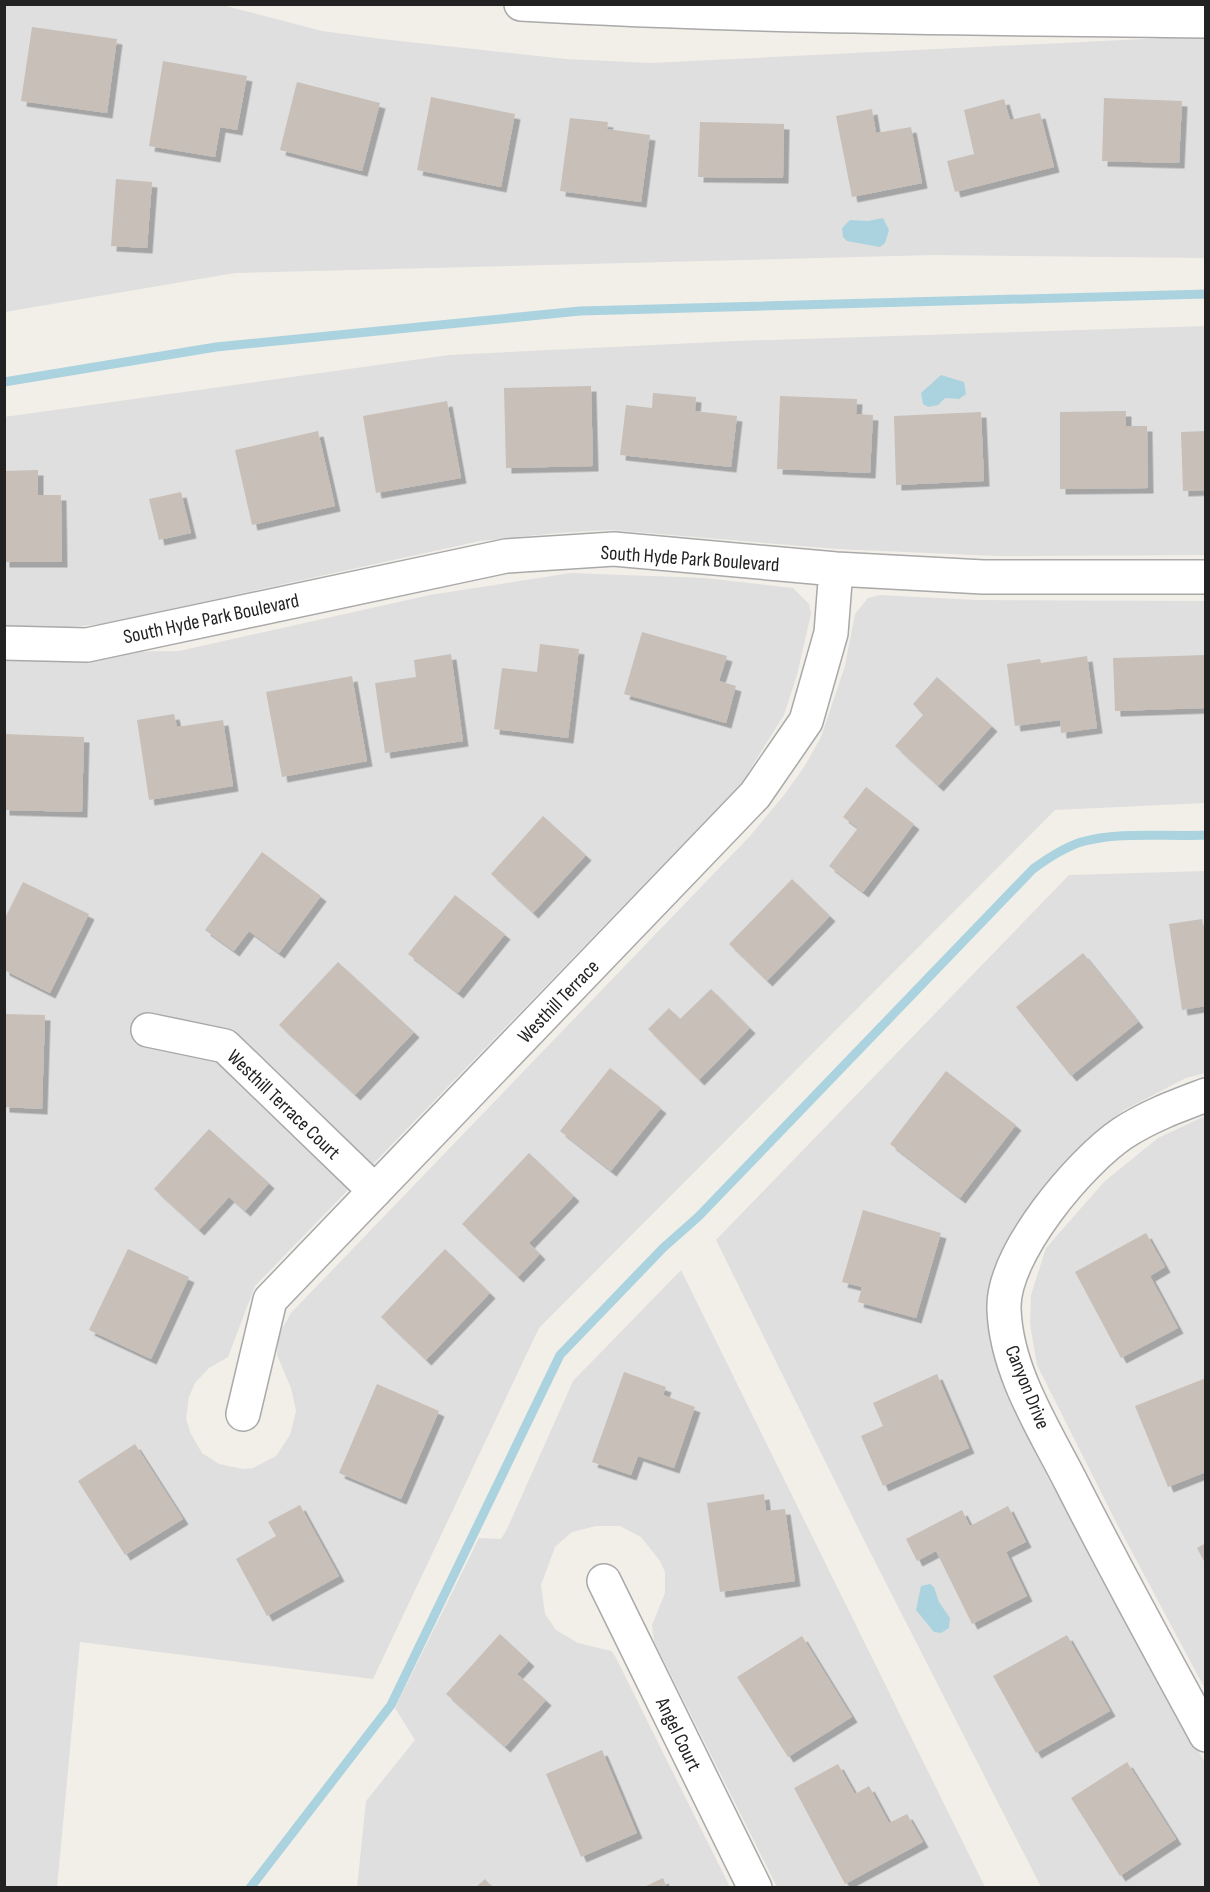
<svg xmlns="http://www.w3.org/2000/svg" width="1210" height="1892" viewBox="0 0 1210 1892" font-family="'Sofia Sans Condensed',sans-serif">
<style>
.residential{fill:#e0dfdf}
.water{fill:#aad3df}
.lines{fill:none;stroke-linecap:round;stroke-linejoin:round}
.stream{stroke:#aad3df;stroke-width:9}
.building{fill:#c7bfb8;filter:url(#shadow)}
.minor-casing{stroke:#a9a9a9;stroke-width:36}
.minor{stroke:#fff;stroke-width:33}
.labels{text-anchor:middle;stroke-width:5;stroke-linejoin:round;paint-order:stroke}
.street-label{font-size:20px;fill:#222;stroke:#fff}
</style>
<defs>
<filter id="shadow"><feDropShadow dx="5.5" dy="5.5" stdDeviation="0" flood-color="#0004"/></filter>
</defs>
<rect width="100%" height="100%" fill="#f2efe9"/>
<!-- residential -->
<path class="residential" d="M5,5H222L322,31L382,39L566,59L651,63L1205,36V258L934,255L235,273L5,312Z
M1205,326V555L997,556L837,549L611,530L557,533L480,541L102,624L5,633L4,417L449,355L736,341Z
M571,573L705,578L793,588L809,604L811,614L797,675L784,715L741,784L255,1286L228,1357L209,1368L195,1383L189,1397L186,1419L191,1434L202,1453L219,1464L243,1469L253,1468L276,1456L290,1435L296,1411L291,1388L277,1355L279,1334L291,1313L750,836L784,795L804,767L821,737L845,666L855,614L868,598L880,595L976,600L1206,601L1205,803L1055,810L539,1328L373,1679L80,1642L57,1888L4,1887V653L179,651L430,595Z
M1205,871V1073L1186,1078L1124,1110L1092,1137L1047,1189L1007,1241L988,1290L990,1332L999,1371L1056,1489L1205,1763V1887H1041L864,1540L716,1240L1069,875Z
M1205,1116V1689L1117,1524L1037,1365L1030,1324L1031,1295L1046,1248L1105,1181L1158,1138Z
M681,1270L985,1887H777L654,1641L652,1625L665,1593V1572L660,1561L641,1537L620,1526H596L572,1532L555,1547L541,1585L545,1614L556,1630L578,1643L611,1651L615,1656L730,1887L357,1888L366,1801L415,1740L395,1708L479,1538L501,1539L507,1529L573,1381Z"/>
<!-- water -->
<path class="water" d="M883,218L889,230L885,243L880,247L847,241L843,237L842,228L850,220L868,221Z
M941,375L964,382L966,394L959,399L945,398L938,405L928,407L923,404L921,393Z
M930,1584L934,1587L939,1602L950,1618L949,1628L941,1633L934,1632L916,1610L921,1586Z"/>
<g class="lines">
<!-- stream -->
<path class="stream" d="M4,382L216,347L580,311L1206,294
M250,1888L391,1705L560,1355L663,1248L698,1217L1033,869C1048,858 1063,848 1081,842C1119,831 1166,837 1206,835"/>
</g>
<!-- building -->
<path class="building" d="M32,27L117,39L107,113L21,101Z
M163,61L247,76L237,130L220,127L215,157L149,146Z
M297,82L380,103L362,171L280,150Z
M431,97L515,114L501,187L417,170Z
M1104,98L1182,101L1179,163L1102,161Z
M1004,99L1010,120L1040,113L1054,167L955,192L947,161L974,154L964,110Z
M872,109L876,133L911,127L922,183L852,197L836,116Z
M570,118L608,122L607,129L650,135L641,202L560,191Z
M700,122L784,124L783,178L698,177Z
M116,179L152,182L147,248L111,246Z
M591,386L593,466L506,468L504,388Z
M653,393L696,397L695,411L737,416L731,467L620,455L626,405L652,408Z
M780,396L857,399L856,414L873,415L870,473L777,469Z
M447,401L461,478L376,493L363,416Z
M1126,411V426H1147L1148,488L1060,489V412Z
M981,412L984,481L896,485L894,416Z
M318,431L335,506L252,525L235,450Z
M1206,431V490L1183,491L1181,432Z
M38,470V495H61L62,562H4V471Z
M181,492L191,533L159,540L149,499Z
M642,632L727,656L719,681L736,686L726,723L624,694Z
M540,644L579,649L568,738L494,729L502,668L537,672Z
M451,654L463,741L385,753L375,683L416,677L414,660Z
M1206,655V708L1115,711L1113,658Z
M1087,656L1097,728L1061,733L1060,720L1015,726L1007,664L1040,659L1041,663Z
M352,676L367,761L282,777L266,692Z
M937,677L992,726L938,786L895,746L923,715L913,704Z
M174,714L177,727L223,720L233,786L149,800L137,720Z
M4,734L84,737L82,812L4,810Z
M866,787L914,824L863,892L829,866L858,828L843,817Z
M543,816L586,855L533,913L491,874Z
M262,852L321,896L279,953L249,931L234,951L205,930Z
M792,879L830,916L767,981L729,944Z
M23,882L89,914L50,993L4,970V920Z
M455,895L505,934L458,993L408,954Z
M1202,919L1206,941V1006L1182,1010L1169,924Z
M1083,953L1138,1022L1071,1076L1016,1007Z
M338,962L414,1032L355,1095L279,1025Z
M711,989L750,1028L699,1080L648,1029L669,1008L680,1019Z
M4,1014L45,1015L42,1109L4,1107Z
M610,1068L661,1108L611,1171L560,1131Z
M946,1071L1016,1125L960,1198L890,1144Z
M209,1129L269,1183L245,1211L229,1197L199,1230L154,1189Z
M529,1153L574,1196L529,1243L540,1254L518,1277L462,1224Z
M863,1210L941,1233L916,1318L858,1302L862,1287L842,1282Z
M1146,1233L1165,1267L1150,1276L1178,1328L1121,1358L1075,1272Z
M128,1249L189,1277L151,1359L89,1330Z
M445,1249L490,1293L426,1360L381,1317Z
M624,1372L666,1387L663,1395L695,1407L674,1468L638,1456L631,1475L592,1462Z
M937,1374L969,1448L883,1486L861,1436L883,1426L873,1403Z
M1206,1378V1472L1168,1487L1135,1406Z
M377,1384L439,1411L401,1499L339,1473Z
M135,1444L183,1519L125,1555L78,1481Z
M764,1494L766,1511L785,1509L795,1581L720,1592L707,1503Z
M300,1505L339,1576L267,1616L236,1559L276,1536L268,1522Z
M1008,1506L1026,1542L1006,1552L1027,1596L972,1624L936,1551L917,1561L906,1539L962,1510L970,1526Z
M1206,1543V1565L1197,1548Z
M500,1634L529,1661L517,1674L546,1700L505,1747L446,1694Z
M1067,1635L1110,1711L1036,1753L993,1676Z
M802,1636L852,1717L788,1757L737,1677Z
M602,1750L637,1833L581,1857L546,1774Z
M1127,1762L1176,1839L1120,1876L1071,1798Z
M838,1764L855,1794L869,1786L889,1823L907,1814L923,1842L845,1884L794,1788Z
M663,1878L667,1888H642Z
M485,1879L493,1888H475Z"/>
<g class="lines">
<!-- minor casing -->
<g class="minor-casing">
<path id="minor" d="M521,4C749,17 977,18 1206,21
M4,643L87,645L506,556L614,549L836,569L983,577H1206
M148,1030L225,1046L375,1191
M1206,1095C1177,1106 1149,1116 1123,1133C1080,1162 1002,1254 1004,1309C1006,1371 1044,1429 1071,1482C1114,1567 1160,1651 1206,1735
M243,1414L270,1300L755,795L806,721L831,633L836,569
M604,1581L755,1888"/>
</g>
<!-- minor -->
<use href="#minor" class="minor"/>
</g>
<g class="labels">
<!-- street labels -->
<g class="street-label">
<text transform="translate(690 558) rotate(4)" y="7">South Hyde Park Boulevard</text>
<text transform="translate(211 618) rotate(-12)" y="7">South Hyde Park Boulevard</text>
<text transform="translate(558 1001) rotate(-46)" y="7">Westhill Terrace</text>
<text transform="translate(284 1104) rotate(44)" y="7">Westhill Terrace Court</text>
<text transform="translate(1028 1387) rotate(68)" y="7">Canyon Drive</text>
<text transform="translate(679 1734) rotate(64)" y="7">Angel Court</text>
</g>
</g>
<!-- border -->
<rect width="1210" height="1892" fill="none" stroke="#222222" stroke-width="12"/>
</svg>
